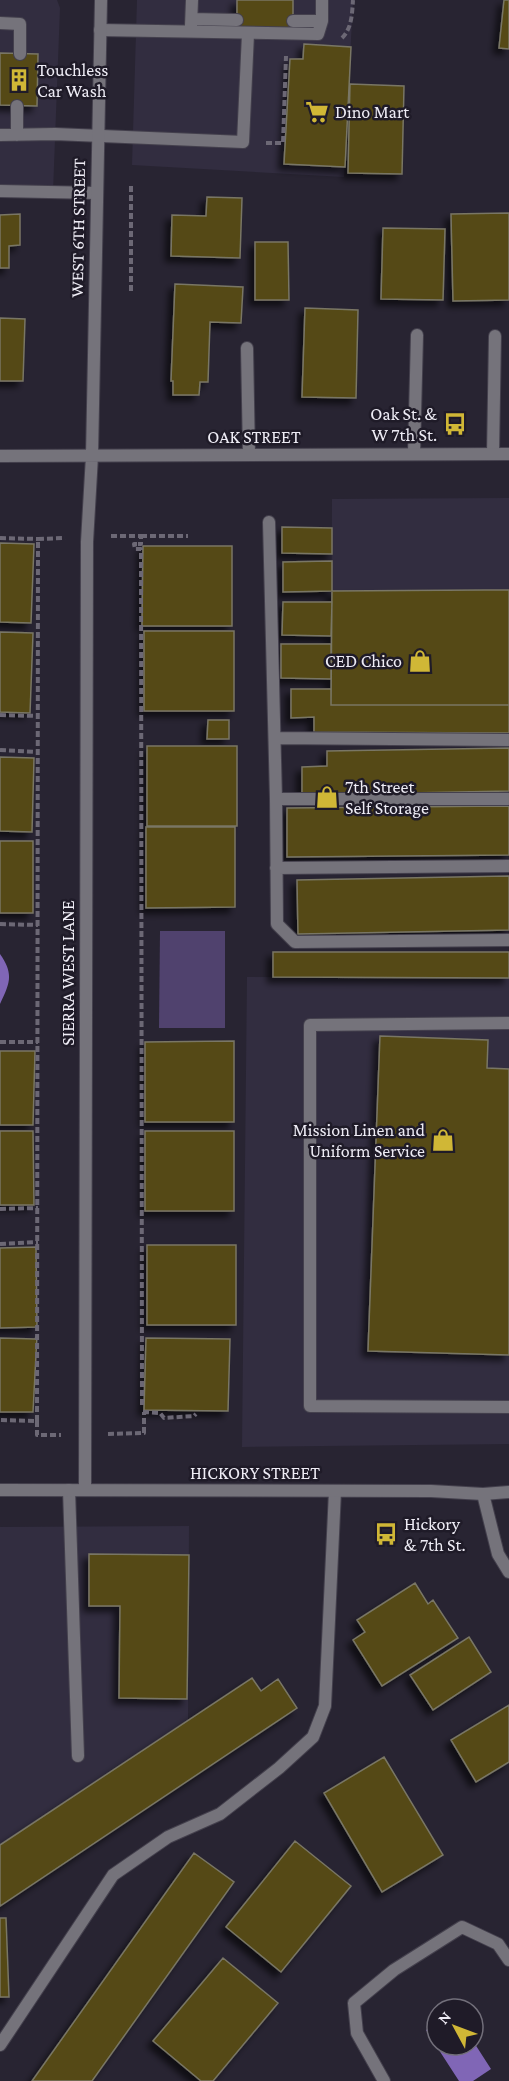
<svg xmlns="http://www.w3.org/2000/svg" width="509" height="2081" viewBox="0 0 509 2081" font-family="'Crimson Pro',serif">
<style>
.built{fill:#322d40}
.green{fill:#50426e}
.water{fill:#8066b6}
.building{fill:#544912;stroke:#797665;stroke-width:1.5;filter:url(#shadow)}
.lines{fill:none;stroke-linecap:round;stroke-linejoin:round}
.service-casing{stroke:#44404d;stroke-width:14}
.minor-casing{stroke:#44404d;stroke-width:14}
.path{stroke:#6c6875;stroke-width:4;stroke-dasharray:6 3;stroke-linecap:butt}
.service{stroke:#75737b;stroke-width:12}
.minor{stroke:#75737b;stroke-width:12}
.labels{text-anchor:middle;stroke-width:5;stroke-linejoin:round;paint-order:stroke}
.poi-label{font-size:18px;fill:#eeecf5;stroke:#1f1b28;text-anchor:start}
.street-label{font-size:18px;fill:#eeecf5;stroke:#1f1b28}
</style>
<defs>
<filter id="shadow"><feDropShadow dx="-5.5" dy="5.5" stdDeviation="3" flood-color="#0009"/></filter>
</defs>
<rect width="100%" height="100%" fill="#282432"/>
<!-- built -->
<path class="built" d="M0,0H57L60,8L53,192L0,191Z
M137,0H353L344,177L132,165Z
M509,498V705H331L332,499Z
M247,977L509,978V1444L242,1447Z
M189,1526L188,1721L0,1845V1527Z"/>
<!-- green -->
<path class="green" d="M160,931H225V1028H159Z"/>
<!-- water -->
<path class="water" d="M0,954C14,974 10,983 0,1004Z
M437,2023V2045H473V2041L491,2069L473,2081H459L426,2030Z"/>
<!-- building -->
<path class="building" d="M237,0H293V28H237Z
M504,0H509V49L499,48Z
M304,44L351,47L345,167L284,164L290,59H303Z
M0,53L38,54L37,106L0,105Z
M350,84L404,86L402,174L348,173Z
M207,197L242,198L240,258L171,256L172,215L206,216Z
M509,213V300L453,301L451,214Z
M20,214V245L9,246V268H0V215Z
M383,228L445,229L443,300L381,299Z
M255,242H288L289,300H255Z
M175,284L243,287L241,323L210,322L208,382H200L199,395H173V381H171Z
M305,308L358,310L356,398L302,397Z
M0,318L25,319L23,381H0Z
M282,527L332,528V554L282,553Z
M0,543L34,544L31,623L0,622Z
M143,546H232V626H142Z
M332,561V591L283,592V562Z
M485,590H509V705H331L332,591Z
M283,602H332L331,636L282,635Z
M144,631H234V711H144Z
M0,632L33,633L30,713L0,712Z
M281,644H331V679L281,678Z
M291,689H331V705H509V733L314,732V717L291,718Z
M208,720H229V739H207Z
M147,746H237V826H147Z
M509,748V791L302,795V767L327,766V751Z
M0,757L34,758L32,832L0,831Z
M509,806V855L287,857V808Z
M146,827H235V907L146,908Z
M0,841H33V913H0Z
M509,876V930L298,934L297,880Z
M273,952H509V978L273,977Z
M380,1036L488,1040L487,1068L509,1069V1355L368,1351Z
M234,1041V1122H145V1042Z
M0,1051H35L33,1125H0Z
M0,1131H33L34,1205H0Z
M145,1131H234V1211H145Z
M147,1245H236V1325H147Z
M36,1247L37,1327L0,1328V1248Z
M37,1335L33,1412H0V1338L35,1339Z
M146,1338L230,1339L228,1411L144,1410Z
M89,1554L189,1555L187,1699L119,1698L120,1606H89Z
M415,1583L428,1604L433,1600L458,1638L382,1686L353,1640L365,1632L357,1620Z
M469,1637L491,1672L433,1710L410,1675Z
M252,1678L261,1691L278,1679L297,1708L0,1906V1845Z
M509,1705V1762L476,1782L451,1740Z
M384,1757L443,1855L382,1892L324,1793Z
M295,1841L351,1886L281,1972L226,1927Z
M194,1853L234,1882L92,2081H32Z
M0,1918H6L9,1997H0Z
M223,1958L278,2003L213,2081H201L153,2041Z"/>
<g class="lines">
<!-- service casing -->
<g class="service-casing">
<path id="service" d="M192,19L237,20
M293,21H322
M0,23L20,24V54
M191,26L192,0
M100,30L318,34L322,21V0
M0,135L55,134L243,142L248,34
M17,135V106
M0,191L97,193
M247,348L249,455
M414,454L417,335
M493,454L495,336
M269,522L276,799L277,924L295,942L509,940
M275,738L509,740
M276,799H509
M276,868L509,866
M509,1023L310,1025V1406L509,1407
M69,1490L78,1756
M0,2045L113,1875L168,1837L220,1814L279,1768L313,1737L325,1706L335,1491
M384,2081L357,2033L354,2003L394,1970L462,1927L498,1944L509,1960"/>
</g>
<!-- minor casing -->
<g class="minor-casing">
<path id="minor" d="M0,456L509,454
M0,1490L431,1491L483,1494L509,1492
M85,1490L87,542L92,456L101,0
M483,1494L498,1554L509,1572"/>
</g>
<!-- path -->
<path class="path" d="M342,38C352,28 352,14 353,0
M266,143H283L286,56
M131,291V184
M111,536H141V544H138
M141,536H188
M0,538L38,539
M137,544H134L135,549H141L142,1405
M0,715L38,716
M0,750L38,752
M0,924L38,925
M0,1042H38
M0,1209L38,1208
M0,1244L38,1242
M143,1412L160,1413L164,1418L194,1416L196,1414
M1,1420L37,1421L38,539L65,538
M37,1421V1435H61
M108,1434L144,1433V1412"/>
<!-- service -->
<use href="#service" class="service"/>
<!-- minor -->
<use href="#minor" class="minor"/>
</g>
<!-- icons -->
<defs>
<g id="building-bare" transform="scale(1.8)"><path d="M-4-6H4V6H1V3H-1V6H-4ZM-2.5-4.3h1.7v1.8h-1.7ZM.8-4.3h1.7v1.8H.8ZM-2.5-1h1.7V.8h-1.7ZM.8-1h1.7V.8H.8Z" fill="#d0b736" stroke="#1f1b28" stroke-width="2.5" paint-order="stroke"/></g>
<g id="supermarket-bare" transform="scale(1.8)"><path d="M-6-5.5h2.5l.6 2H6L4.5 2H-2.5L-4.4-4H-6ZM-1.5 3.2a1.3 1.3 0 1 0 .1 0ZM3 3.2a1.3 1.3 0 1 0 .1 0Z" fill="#d0b736" stroke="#1f1b28" stroke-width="2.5" paint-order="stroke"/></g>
<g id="bus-bare" transform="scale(1.8)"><path d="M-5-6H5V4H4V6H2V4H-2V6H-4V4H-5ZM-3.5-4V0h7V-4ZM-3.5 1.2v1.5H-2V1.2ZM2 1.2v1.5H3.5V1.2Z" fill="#d0b736" stroke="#1f1b28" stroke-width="2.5" paint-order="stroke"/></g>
<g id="shop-bare" transform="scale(1.8)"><path d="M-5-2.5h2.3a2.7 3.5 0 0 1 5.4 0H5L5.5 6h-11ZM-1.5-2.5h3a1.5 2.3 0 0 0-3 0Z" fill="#d0b736" stroke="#1f1b28" stroke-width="2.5" paint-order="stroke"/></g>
</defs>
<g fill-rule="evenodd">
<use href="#building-bare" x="19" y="80"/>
<use href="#supermarket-bare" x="317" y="112"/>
<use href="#bus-bare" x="455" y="424"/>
<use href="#shop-bare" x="420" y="661"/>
<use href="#shop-bare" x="327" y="797"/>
<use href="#shop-bare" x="443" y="1140"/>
<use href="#bus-bare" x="386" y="1534"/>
</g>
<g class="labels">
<!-- poi labels -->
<g class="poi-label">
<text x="37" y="76">Touchless<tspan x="37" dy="21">Car Wash</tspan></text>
<text x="335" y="118">Dino Mart</text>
<text x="437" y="420" text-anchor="end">Oak St. &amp;<tspan x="437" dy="21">W 7th St.</tspan></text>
<text x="402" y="667" text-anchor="end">CED Chico</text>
<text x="345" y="793">7th Street<tspan x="345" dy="21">Self Storage</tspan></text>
<text x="425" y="1136" text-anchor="end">Mission Linen and<tspan x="425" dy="21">Uniform Service</tspan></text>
<text x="404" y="1530">Hickory<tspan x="404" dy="21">&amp; 7th St.</tspan></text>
</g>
<!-- street labels -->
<g class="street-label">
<text transform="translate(78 228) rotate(-89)" y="6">WEST 6TH STREET</text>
<text x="254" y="443">OAK STREET</text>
<text transform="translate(68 973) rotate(-90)" y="6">SIERRA WEST LANE</text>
<text x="255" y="1479">HICKORY STREET</text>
</g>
</g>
<!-- north arrow -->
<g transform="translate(455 2027) rotate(311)"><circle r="28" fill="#1f1b28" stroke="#726f7a" stroke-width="1.5"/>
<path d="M0-4.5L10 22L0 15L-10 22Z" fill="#d0b736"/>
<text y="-9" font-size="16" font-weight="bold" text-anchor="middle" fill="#eeecf5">N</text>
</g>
</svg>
